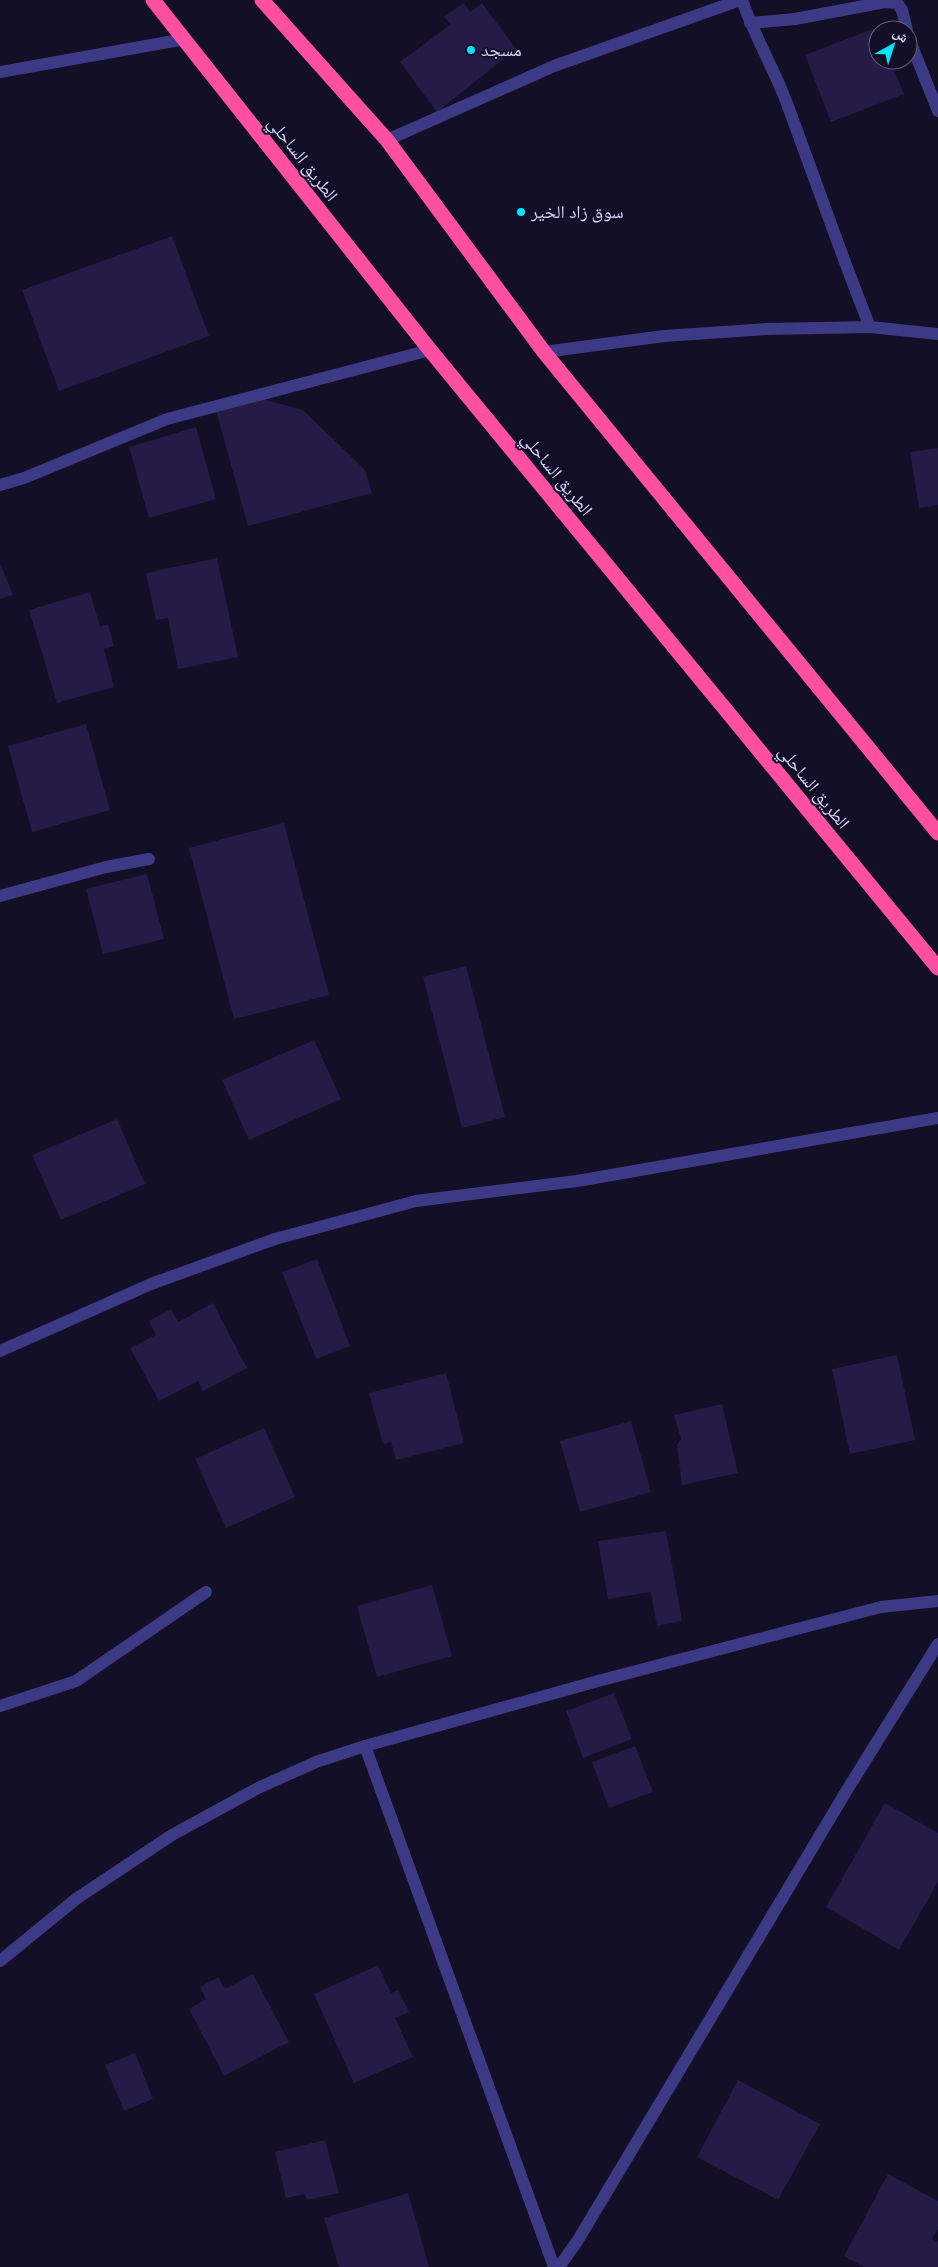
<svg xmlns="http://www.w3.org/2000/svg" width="938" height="2267" viewBox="0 0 938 2267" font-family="Cabin,'Noto Naskh Arabic',sans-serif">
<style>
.building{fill:#241b47}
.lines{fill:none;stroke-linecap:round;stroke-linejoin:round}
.minor{stroke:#3d3a85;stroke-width:12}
.highway{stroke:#ff4fa3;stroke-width:15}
.poi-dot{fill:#00e5ff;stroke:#130f26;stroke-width:2}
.labels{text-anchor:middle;stroke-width:4;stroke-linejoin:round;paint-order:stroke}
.poi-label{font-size:18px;fill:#d9d4ff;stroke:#130f26;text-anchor:start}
.street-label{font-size:18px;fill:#d9d4ff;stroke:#130f26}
</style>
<rect width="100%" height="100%" fill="#130f26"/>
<!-- building -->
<path class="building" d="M464,3L470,12L482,3L516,49L437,112L400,62L451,24L444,17Z
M878,27V60H890L904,94L831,122L805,55Z
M172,236L209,336L59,391L22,290Z
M255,397L303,410L365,470L372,493L248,526L215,407Z
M196,427L216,499L149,518L129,447Z
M938,448V505L919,508L910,452Z
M217,558L238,657L178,669L168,618L156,620L146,573Z
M0,563L13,595L0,599Z
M90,592L100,627L108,624L114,646L104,649L114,687L57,703L29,610Z
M86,724L110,810L32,832L8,746Z
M284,823L329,995L234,1019L189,848Z
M147,874L164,939L103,954L86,889Z
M466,966L505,1117L462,1128L423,977Z
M314,1040L341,1099L249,1140L222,1080Z
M117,1119L145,1184L61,1220L32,1155Z
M317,1259L350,1346L316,1359L282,1272Z
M213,1303L247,1368L203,1391L198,1381L159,1401L130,1348L156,1335L149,1321L171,1309L178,1322Z
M897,1355L915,1440L850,1454L832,1369Z
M446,1373L464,1443L396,1460L391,1442L383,1444L369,1393Z
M722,1404L738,1473L682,1485L677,1445L681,1439L674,1415Z
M631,1421L651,1492L580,1512L560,1441Z
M264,1428L295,1497L226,1528L195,1459Z
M666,1531L682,1621L657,1626L651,1592L608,1599L598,1541Z
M432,1585L452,1656L377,1677L357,1606Z
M614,1693L632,1739L583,1758L566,1711Z
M635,1746L653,1792L609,1808L592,1762Z
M885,1803L938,1833V1882L899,1950L826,1907Z
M378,1965L391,1993L398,1990L409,2012L395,2018L413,2057L354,2083L314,1994Z
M253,1974L289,2042L224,2076L189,2009L206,1999L200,1987L218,1977L225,1989Z
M135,2053L153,2099L124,2111L105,2065Z
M738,2080L820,2124L778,2200L697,2157Z
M325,2140L339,2193L307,2200L305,2194L286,2198L275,2152Z
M888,2174L938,2201V2229L932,2239L938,2242V2267H864L844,2256Z
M408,2193L429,2267H339L324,2218Z"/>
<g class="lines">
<!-- minor -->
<path class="minor" d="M742,0C754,35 773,67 786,101C814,176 840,252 870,327
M750,23L795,19L885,2L897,3L902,10L907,30
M908,36L938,111
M0,72L185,39
M387,140L554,66L740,0
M544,352L664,336L767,329L870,327L938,334
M0,485L24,478L167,419L430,350
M0,896L106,867L149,859
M0,1351L151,1284L275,1239L416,1201L577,1181L938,1118
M0,1706L76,1681L206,1592
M365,1746L554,2267
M0,1961L76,1899L172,1835L258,1788L316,1762L365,1746L598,1681L881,1607L938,1601
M559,2267L578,2240L847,1790L938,1644"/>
<!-- highway -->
<path class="highway" d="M153,0L430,350L938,968
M262,0L387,140L544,352L938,833"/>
</g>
<!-- markers -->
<g class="poi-dot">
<circle cx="471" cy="50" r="5"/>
<circle cx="521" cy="212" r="5"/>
</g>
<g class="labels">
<!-- poi labels -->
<g class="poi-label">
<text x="481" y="56">مسجد</text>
<text x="531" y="218">سوق زاد الخير</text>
</g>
<!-- street labels -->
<g class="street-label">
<text transform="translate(303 159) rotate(52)" y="6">الطريق الساحلي</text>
<text transform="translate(557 474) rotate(51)" y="6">الطريق الساحلي</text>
<text transform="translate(814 787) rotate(51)" y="6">الطريق الساحلي</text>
</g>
</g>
<!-- north arrow -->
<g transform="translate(893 45) rotate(39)"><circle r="24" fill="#130f26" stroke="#625e7d"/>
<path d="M0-4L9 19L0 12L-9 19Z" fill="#00e5ff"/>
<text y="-8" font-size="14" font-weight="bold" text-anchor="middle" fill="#d9d4ff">ش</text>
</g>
</svg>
